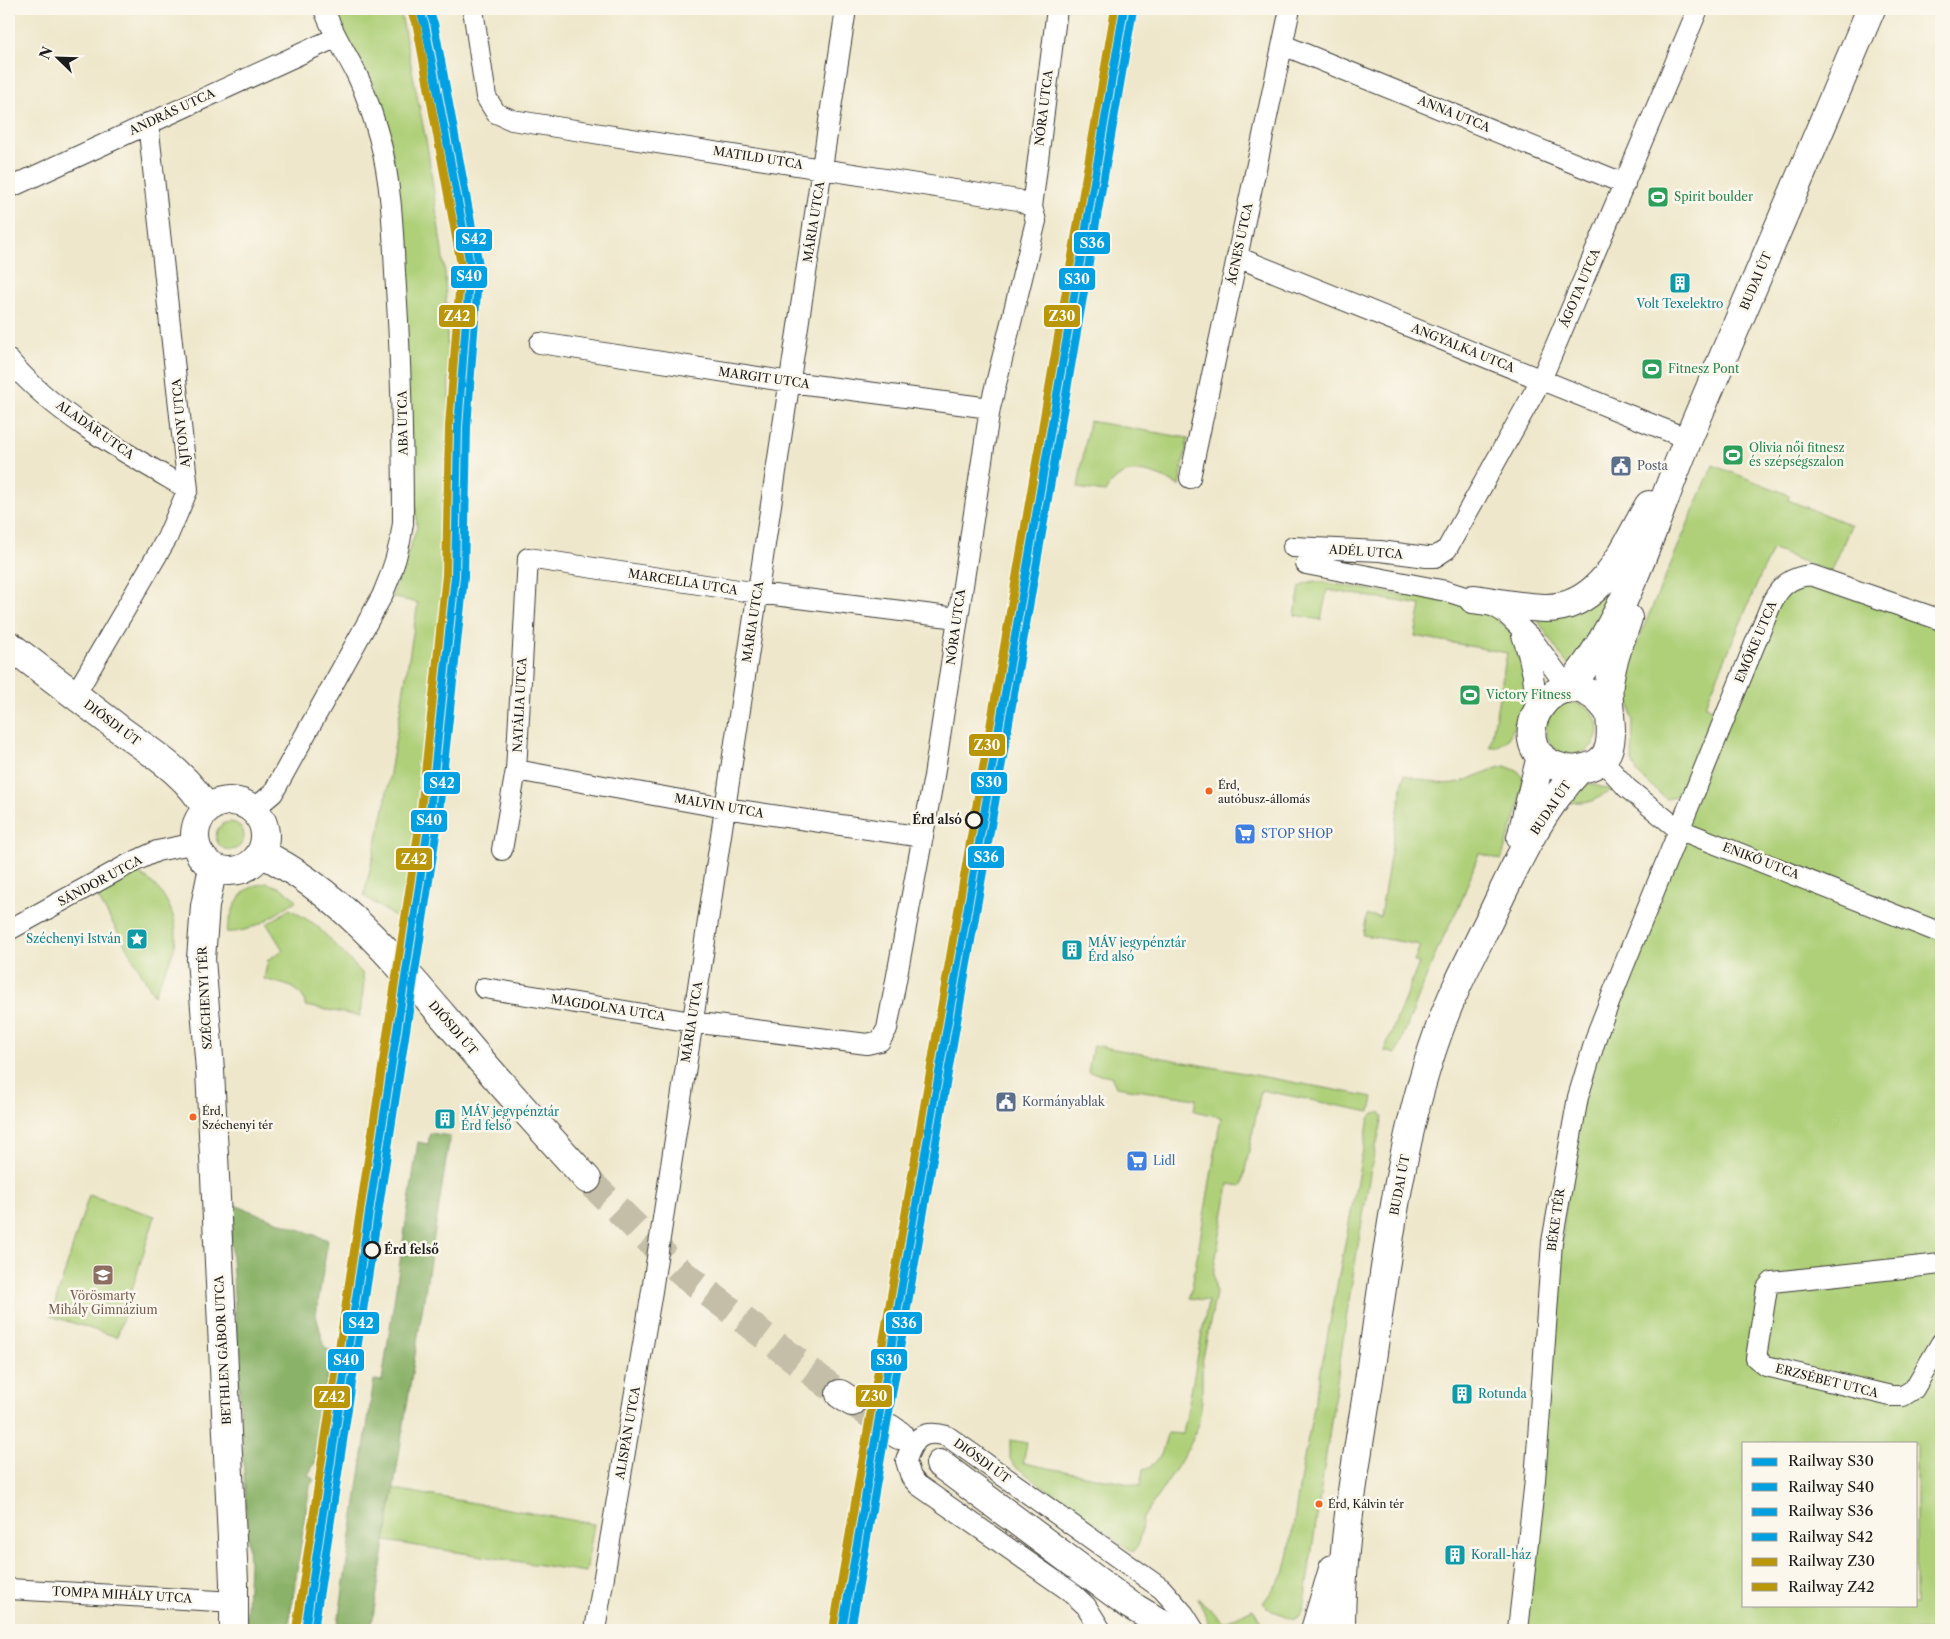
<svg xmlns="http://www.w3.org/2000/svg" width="1950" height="1639" viewBox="0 0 1950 1639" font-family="'Libre Caslon Text',serif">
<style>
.green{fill:#afd079;stroke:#66764a;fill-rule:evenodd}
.forest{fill:#8bb269;stroke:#546742}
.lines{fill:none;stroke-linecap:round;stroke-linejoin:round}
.secondary-tunnel{stroke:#c4bea8;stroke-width:28;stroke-dasharray:28 14;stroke-linecap:butt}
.street-casing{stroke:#3c3a36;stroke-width:22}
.secondary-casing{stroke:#3c3a36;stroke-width:30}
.street{stroke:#fff;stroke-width:20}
.secondary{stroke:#fff;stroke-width:28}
.rail-1-casing{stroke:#fbf7ec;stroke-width:11}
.rail-2-casing{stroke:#fbf7ec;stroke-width:11}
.rail-3-casing{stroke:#fbf7ec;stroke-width:11}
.rail-4-casing{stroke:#fbf7ec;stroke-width:11}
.rail-5-casing{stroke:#fbf7ec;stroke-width:11}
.rail-6-casing{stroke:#fbf7ec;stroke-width:11}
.rail-1{stroke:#00a0e3;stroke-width:8}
.rail-2{stroke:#00a0e3;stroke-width:8}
.rail-3{stroke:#00a0e3;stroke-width:8}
.rail-4{stroke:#00a0e3;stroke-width:8}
.rail-5{stroke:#ba9708;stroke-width:8}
.rail-6{stroke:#ba9708;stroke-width:8}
.bus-dot{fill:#f26522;stroke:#fbf7ec;stroke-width:2}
.stop-dot{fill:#fbf7ec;stroke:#1c1c1c;stroke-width:2.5}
.labels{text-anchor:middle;stroke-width:5;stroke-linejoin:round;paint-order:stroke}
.bus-label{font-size:11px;fill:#1c1c1c;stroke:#fbf7ec;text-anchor:start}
.street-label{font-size:12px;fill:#1c1c1c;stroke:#fbf7ec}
.leisure-label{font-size:12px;fill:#27864d;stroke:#fbf7ec;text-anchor:start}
.culture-label{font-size:12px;fill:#0d838f;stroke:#fbf7ec;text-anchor:start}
.service-label{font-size:12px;fill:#4e5e75;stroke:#fbf7ec;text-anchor:start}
.stop-label{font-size:12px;font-weight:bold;fill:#1c1c1c;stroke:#fbf7ec;text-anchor:end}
.shop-label{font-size:12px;fill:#366cbe;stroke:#fbf7ec;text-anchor:start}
.education-label{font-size:12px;fill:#785e54;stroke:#fbf7ec}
.line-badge{stroke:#fbf7ec;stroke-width:2}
.badge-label{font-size:14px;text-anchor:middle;font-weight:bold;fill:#fff}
</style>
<rect width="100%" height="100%" fill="#fbf7ec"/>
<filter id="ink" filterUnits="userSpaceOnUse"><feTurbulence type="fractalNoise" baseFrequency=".02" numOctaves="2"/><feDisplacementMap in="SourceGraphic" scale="10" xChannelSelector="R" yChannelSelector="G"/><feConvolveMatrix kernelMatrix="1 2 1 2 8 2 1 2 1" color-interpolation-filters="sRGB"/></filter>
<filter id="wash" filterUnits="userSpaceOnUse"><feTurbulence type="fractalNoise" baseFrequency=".0096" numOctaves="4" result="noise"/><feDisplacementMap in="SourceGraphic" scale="20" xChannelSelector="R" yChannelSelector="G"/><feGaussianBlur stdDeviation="1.12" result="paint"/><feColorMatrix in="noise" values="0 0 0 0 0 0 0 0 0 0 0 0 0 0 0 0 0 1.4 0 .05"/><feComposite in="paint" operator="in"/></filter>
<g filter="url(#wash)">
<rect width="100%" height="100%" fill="#eee7cb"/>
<!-- green -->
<path class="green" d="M335,9H400L428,151L445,273L457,625L404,923L364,896L385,804L418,603L392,597L417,528L393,159C391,146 390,131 386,117C374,79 347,47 335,9Z
M1089,421L1188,438L1179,486C1154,471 1123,460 1105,492L1078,488Z
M1713,465L1789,495L1788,500L1851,525L1831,573L1772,549L1705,706L1717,712L1683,788L1676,797L1666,799L1638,774L1632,761L1633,721L1629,699L1622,678Z
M1800,576L1941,620V1630H1518L1578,1097L1772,602ZM1744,1443H1916V1605H1744Z
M1315,581L1453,603L1492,615L1512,633L1529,691L1522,714L1507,740L1497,747H1490L1507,653L1415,636L1421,605L1327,590L1321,620L1295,615L1300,587L1306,583Z
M1625,581L1573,670L1563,659L1537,619Z
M1546 729a26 26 0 1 1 52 0a26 26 0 1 1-52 0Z
M1505,766L1518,771L1523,778L1519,807L1501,860L1479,853L1461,902L1437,950L1396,1054L1384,1051L1419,963L1414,962L1420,945L1363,935L1367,915L1380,917L1404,775C1422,779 1441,787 1460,782C1475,778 1489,769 1505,766Z
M1587,783L1612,790L1593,801L1568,803L1577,784Z
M216 836a14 14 0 1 1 28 0a14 14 0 1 1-28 0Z
M132,872C161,879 183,920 174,949C169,964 160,980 154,995L93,889Z
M267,883L281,888L297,900C275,914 252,934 226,932C234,906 237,887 267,883Z
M290,909L316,925L362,973L364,981L360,1016L305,1006C305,986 280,984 264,979L268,960L283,950L267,924Z
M1093,1045L1373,1097L1370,1112L1261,1090L1242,1186L1229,1184L1213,1274L1216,1293L1202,1363V1401L1199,1420L1192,1441L1179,1464L1143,1518C1139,1532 1144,1541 1133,1552L1015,1466L1010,1459V1440L1027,1443L1023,1463L1140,1486L1143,1470C1161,1462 1163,1450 1167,1433L1183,1434L1208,1301L1190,1298L1221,1117L1194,1111L1196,1099L1116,1087L1111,1076L1088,1072Z
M1380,1112L1383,1117L1371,1168L1349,1300L1303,1611L1301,1616L1295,1619L1270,1610L1263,1603L1284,1574L1289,1553L1302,1469L1369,1118L1374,1113Z
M89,1195L155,1216L117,1337L51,1316Z
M394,1489L594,1524L586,1572L385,1541Z
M1198,1598L1224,1622L1253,1609L1262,1623L1258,1630H1212Z"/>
<!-- forest -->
<path class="forest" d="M430,1133L450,1136L371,1630H337L374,1380L382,1381L418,1142L428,1144Z
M229,1203L328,1240L316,1315L325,1349L331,1350L315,1463L308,1475L314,1480L310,1485L288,1630H246L249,1564Z"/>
</g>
<g filter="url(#ink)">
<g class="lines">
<!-- secondary-tunnel -->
<path class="secondary-tunnel" d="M587,1179L682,1273L840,1394
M852,1402L889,1428
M899,1435L940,1464"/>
<!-- street casing -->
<g class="street-casing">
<path id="street" d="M473,9L486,97L496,113L512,120L1018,200L1032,207L1036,221L990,408L934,776L887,1029L880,1041L867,1044L692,1022L484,988
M1283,45L1625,184
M9,188L335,38
M1032,207L1057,9
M1237,257L1688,439
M540,343L790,382L990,408
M9,360C55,415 127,454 188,489
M1190,478L1290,9
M1293,547L1380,551L1427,557H1435L1447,549L1541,380L1698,9
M1306,564L1446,591L1493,606L1505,613L1532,639L1568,688
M1522,635C1531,659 1536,685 1536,712
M75,695L167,538L188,489L148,123
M1601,759L1627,788L1678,829L1941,933
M516,770L725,808L923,837
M253,810L273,793L382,596C393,571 400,549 403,523C403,439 401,356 395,273C393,228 391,180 379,137C373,116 366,93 356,73C345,51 332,32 324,9
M502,850L516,770L528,558L758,593L957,618
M9,930L129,864L157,851L196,843
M1941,1264L1772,1282L1767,1288L1756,1358L1766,1366L1891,1396H1903L1914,1389L1941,1343
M9,1589L235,1602
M595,1630L652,1291L846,9
M1101,1630L1086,1606L1071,1592L918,1485L911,1477L906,1461C913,1438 923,1429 947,1436L1162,1589L1184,1614L1194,1630
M1518,1630L1535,1480L1552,1242L1578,1097L1598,1031L1622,970L1772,602C1781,585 1791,577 1811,575L1941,620"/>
</g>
<!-- secondary casing -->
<g class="secondary-casing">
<path id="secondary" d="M1473,599C1497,602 1522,608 1546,608C1603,608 1624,547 1649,505
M9,645C45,673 82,700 118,728C150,752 188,774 207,810
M1568,688C1629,617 1653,522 1689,437C1750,294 1811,152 1871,9
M1608,711C1559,644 1496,745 1556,766C1564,768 1570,771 1579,769C1628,763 1605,714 1609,684C1611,662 1621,640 1628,618
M195 836a35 35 0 1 1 70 0a35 35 0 1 1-70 0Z
M1521,838L1541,756
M261,853C345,894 406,973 466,1043C505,1089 546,1134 587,1179
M213,867L205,906L201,959L210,1070L234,1582V1630
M840,1394L852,1402
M889,1428L899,1435
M940,1464L1130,1605L1172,1630
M1315,1630L1333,1569
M1341,1630C1341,1547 1356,1463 1369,1381C1385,1268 1399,1141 1438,1033C1453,989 1475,950 1495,908C1518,860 1542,808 1580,769"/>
</g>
<!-- street -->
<use href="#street" class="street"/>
<!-- secondary -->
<use href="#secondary" class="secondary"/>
<!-- rail-1 casing -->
<g class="rail-1-casing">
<path id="rail-1" d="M842,1630L1124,9"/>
</g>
<!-- rail-2 casing -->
<g class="rail-2-casing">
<path id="rail-2" d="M305,1630L429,821L455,576L458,427L470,265L425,25L419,9"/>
</g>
<!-- rail-3 casing -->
<g class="rail-3-casing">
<path id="rail-3" d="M851,1630L1133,10"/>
</g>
<!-- rail-4 casing -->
<g class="rail-4-casing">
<path id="rail-4" d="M314,1630L438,822L464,577L467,427L479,265L434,23L428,9"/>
</g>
<!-- rail-5 casing -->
<g class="rail-5-casing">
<path id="rail-5" d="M833,1629L1115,9"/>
</g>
<!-- rail-6 casing -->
<g class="rail-6-casing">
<path id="rail-6" d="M296,1629L420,820L446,575L449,426L461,265L417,27L411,12"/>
</g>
<!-- rail-1 -->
<use href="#rail-1" class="rail-1"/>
<!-- rail-2 -->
<use href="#rail-2" class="rail-2"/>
<!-- rail-3 -->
<use href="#rail-3" class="rail-3"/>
<!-- rail-4 -->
<use href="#rail-4" class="rail-4"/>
<!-- rail-5 -->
<use href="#rail-5" class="rail-5"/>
<!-- rail-6 -->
<use href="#rail-6" class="rail-6"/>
</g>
</g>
<!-- icons -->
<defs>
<g id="stadium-square" transform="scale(1.125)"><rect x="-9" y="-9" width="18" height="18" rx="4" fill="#2e9e5b" stroke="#fbf7ec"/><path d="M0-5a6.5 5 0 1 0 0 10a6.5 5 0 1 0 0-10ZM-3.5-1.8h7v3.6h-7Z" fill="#fff"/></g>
<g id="building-square" transform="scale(1.125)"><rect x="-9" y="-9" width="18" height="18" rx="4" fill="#0f9aa8" stroke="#fbf7ec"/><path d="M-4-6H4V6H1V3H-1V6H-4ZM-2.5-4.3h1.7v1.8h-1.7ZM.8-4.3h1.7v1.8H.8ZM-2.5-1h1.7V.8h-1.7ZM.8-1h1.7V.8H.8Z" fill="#fff"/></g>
<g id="civic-square" transform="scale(1.125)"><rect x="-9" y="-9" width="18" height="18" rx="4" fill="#5c6f8a" stroke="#fbf7ec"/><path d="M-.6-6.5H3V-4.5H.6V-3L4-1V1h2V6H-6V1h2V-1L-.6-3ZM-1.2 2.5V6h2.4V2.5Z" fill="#fff"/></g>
<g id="supermarket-square" transform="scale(1.125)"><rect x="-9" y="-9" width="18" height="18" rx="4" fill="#3f7fe0" stroke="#fbf7ec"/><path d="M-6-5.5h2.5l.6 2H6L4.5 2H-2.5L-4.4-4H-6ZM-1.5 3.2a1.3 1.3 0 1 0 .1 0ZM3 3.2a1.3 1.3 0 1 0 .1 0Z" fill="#fff"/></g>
<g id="sight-square" transform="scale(1.125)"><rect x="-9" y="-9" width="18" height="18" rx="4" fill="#0f9aa8" stroke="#fbf7ec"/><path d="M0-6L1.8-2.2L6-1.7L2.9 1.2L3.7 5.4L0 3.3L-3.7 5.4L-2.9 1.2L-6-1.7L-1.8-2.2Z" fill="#fff"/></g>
<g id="school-square" transform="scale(1.125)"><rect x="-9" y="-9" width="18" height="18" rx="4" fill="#8d6e63" stroke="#fbf7ec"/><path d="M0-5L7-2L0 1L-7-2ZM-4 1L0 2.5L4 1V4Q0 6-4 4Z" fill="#fff"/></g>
</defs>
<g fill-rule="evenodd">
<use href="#stadium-square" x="1658" y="197"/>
<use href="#building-square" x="1680" y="283"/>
<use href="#stadium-square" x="1652" y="369"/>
<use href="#stadium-square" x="1733" y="455"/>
<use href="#civic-square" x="1621" y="466"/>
<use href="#stadium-square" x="1470" y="695"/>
<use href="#supermarket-square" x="1245" y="834"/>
<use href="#sight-square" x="137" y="939"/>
<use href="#building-square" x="1072" y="950"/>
<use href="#civic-square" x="1006" y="1102"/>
<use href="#building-square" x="445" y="1119"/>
<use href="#supermarket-square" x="1137" y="1161"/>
<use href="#school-square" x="103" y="1275"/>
<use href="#building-square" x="1462" y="1394"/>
<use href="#building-square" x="1455" y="1555"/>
</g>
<!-- markers -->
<g class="bus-dot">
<circle cx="1209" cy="791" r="4.5"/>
<circle cx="193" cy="1117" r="4.5"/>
<circle cx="1319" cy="1504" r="4.5"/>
</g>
<g class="stop-dot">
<circle cx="974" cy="820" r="8"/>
<circle cx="372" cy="1250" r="8"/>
</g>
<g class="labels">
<!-- bus labels -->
<g class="bus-label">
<text x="1218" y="789">Érd,<tspan x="1218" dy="14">autóbusz-állomás</tspan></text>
<text x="202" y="1115">Érd,<tspan x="202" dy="14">Széchenyi tér</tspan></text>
<text x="1328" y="1508">Érd, Kálvin tér</text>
</g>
<!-- street labels -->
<g class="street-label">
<text transform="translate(1044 108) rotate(-83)" y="4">NÓRA UTCA</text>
<text transform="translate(172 112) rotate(-25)" y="4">ANDRÁS UTCA</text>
<text transform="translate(1454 114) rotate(22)" y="4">ANNA UTCA</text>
<text transform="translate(758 158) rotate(9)" y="4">MATILD UTCA</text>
<text transform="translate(814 222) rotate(-81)" y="4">MÁRIA UTCA</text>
<text transform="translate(1240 244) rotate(-78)" y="4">ÁGNES UTCA</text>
<text transform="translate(1756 281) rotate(-67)" y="4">BUDAI ÚT</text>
<text transform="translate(1580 288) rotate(-67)" y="4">ÁGOTA UTCA</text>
<text transform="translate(1463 348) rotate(22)" y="4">ANGYALKA UTCA</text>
<text transform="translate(764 378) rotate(8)" y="4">MARGIT UTCA</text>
<text transform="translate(181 423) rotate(-96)" y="4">AJTONY UTCA</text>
<text transform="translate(403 423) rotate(-91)" y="4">ABA UTCA</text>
<text transform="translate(95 430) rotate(35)" y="4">ALADÁR UTCA</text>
<text transform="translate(1366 552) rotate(4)" y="4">ADÉL UTCA</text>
<text transform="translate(683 582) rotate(9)" y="4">MARCELLA UTCA</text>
<text transform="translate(753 622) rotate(-81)" y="4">MÁRIA UTCA</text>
<text transform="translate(956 627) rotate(-82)" y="4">NÓRA UTCA</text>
<text transform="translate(1756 642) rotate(-67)" y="4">EMŐKE UTCA</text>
<text transform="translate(520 705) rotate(-87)" y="4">NATÁLIA UTCA</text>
<text transform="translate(112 723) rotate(37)" y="4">DIÓSDI ÚT</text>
<text transform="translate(719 806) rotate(10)" y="4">MALVIN UTCA</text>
<text transform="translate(1551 808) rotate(-56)" y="4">BUDAI ÚT</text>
<text transform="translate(1761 861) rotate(21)" y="4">ENIKŐ UTCA</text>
<text transform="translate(100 881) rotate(-28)" y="4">SÁNDOR UTCA</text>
<text transform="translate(205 998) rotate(-93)" y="4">SZÉCHENYI TÉR</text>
<text transform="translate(608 1008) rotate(9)" y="4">MAGDOLNA UTCA</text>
<text transform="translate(692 1022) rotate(-81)" y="4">MÁRIA UTCA</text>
<text transform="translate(453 1028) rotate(49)" y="4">DIÓSDI ÚT</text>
<text transform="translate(1400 1185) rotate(-79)" y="4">BUDAI ÚT</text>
<text transform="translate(1556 1220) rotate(-82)" y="4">BÉKE TÉR</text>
<text transform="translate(223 1350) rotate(-93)" y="4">BETHLEN GÁBOR UTCA</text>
<text transform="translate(1827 1381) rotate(14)" y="4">ERZSÉBET UTCA</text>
<text transform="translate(628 1433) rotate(-80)" y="4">ALISPÁN UTCA</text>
<text transform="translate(982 1461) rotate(36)" y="4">DIÓSDI ÚT</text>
<text transform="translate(122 1595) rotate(3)" y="4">TOMPA MIHÁLY UTCA</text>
</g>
<!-- leisure labels -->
<g class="leisure-label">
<text x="1674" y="201">Spirit boulder</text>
<text x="1668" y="373">Fitnesz Pont</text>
<text x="1749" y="452">Olivia női fitnesz<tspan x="1749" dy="14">és szépségszalon</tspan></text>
<text x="1486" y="699">Victory Fitness</text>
</g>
<!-- culture labels -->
<g class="culture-label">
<text x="1680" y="308" text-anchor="middle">Volt Texelektro</text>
<text x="121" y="943" text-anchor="end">Széchenyi István</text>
<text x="1088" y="947">MÁV jegypénztár<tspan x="1088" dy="14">Érd alsó</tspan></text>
<text x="461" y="1116">MÁV jegypénztár<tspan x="461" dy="14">Érd felső</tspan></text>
<text x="1478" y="1398">Rotunda</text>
<text x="1471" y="1559">Korall-ház</text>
</g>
<!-- service labels -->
<g class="service-label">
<text x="1637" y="470">Posta</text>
<text x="1022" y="1106">Kormányablak</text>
</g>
<!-- stop labels -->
<g class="stop-label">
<text x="962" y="824">Érd alsó</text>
<text x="384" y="1254" text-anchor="start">Érd felső</text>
</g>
<!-- shop labels -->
<g class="shop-label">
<text x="1261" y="838">STOP SHOP</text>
<text x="1153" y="1165">Lidl</text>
</g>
<!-- education labels -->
<g class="education-label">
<text x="103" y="1300">Vörösmarty<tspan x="103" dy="14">Mihály Gimnázium</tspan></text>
</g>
</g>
<g class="line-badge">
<rect x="455" y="228" width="38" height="24" rx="5" fill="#00a0e3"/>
<rect x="1073" y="231" width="38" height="24" rx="5" fill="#00a0e3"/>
<rect x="450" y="265" width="38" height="24" rx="5" fill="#00a0e3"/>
<rect x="1058" y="267" width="38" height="24" rx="5" fill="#00a0e3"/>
<rect x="1043" y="304" width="38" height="24" rx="5" fill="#ba9708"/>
<rect x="438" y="304" width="38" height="24" rx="5" fill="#ba9708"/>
<rect x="968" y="733" width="38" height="24" rx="5" fill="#ba9708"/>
<rect x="970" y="771" width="38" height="24" rx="5" fill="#00a0e3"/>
<rect x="423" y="771" width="38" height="24" rx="5" fill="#00a0e3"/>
<rect x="410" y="809" width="38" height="24" rx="5" fill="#00a0e3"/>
<rect x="967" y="845" width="38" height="24" rx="5" fill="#00a0e3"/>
<rect x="395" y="847" width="38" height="24" rx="5" fill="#ba9708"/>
<rect x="885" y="1311" width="38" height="24" rx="5" fill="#00a0e3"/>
<rect x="342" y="1311" width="38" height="24" rx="5" fill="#00a0e3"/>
<rect x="870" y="1348" width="38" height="24" rx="5" fill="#00a0e3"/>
<rect x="327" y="1348" width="38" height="24" rx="5" fill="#00a0e3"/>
<rect x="855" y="1384" width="38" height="24" rx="5" fill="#ba9708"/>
<rect x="313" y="1385" width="38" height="24" rx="5" fill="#ba9708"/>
</g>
<g class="badge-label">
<text x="474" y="244">S42</text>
<text x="1092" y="248">S36</text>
<text x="469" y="281">S40</text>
<text x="1077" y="284">S30</text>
<text x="1062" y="321">Z30</text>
<text x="457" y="321">Z42</text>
<text x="987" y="750">Z30</text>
<text x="989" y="787">S30</text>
<text x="442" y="788">S42</text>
<text x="429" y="825">S40</text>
<text x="986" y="862">S36</text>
<text x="414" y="864">Z42</text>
<text x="904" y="1328">S36</text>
<text x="361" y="1328">S42</text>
<text x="889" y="1365">S30</text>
<text x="346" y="1365">S40</text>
<text x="874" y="1401">Z30</text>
<text x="332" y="1402">Z42</text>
</g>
<!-- margin -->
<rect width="1950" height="1639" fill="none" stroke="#fbf7ec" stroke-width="30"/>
<!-- legend -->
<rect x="1742" y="1442" width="175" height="165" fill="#fbf7ec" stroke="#a29f99"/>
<rect x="1752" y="1458" width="25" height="8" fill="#00a0e3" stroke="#a29f99"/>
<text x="1788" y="1466" font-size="15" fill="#1c1c1c">Railway S30</text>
<rect x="1752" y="1483" width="25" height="8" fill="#00a0e3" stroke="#a29f99"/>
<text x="1788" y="1492" font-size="15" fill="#1c1c1c">Railway S40</text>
<rect x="1752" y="1508" width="25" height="8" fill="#00a0e3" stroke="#a29f99"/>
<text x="1788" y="1516" font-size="15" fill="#1c1c1c">Railway S36</text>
<rect x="1752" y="1533" width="25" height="8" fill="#00a0e3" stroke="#a29f99"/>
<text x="1788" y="1542" font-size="15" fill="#1c1c1c">Railway S42</text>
<rect x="1752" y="1558" width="25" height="8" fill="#ba9708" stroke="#a29f99"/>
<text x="1788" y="1566" font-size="15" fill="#1c1c1c">Railway Z30</text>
<rect x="1752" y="1583" width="25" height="8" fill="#ba9708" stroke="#a29f99"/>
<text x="1788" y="1592" font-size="15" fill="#1c1c1c">Railway Z42</text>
<!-- north arrow -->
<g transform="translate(58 58) rotate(293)" stroke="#fbf7ec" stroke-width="4" paint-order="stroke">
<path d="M0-4L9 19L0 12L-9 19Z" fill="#1c1c1c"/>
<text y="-8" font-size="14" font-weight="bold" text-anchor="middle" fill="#1c1c1c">N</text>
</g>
</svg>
